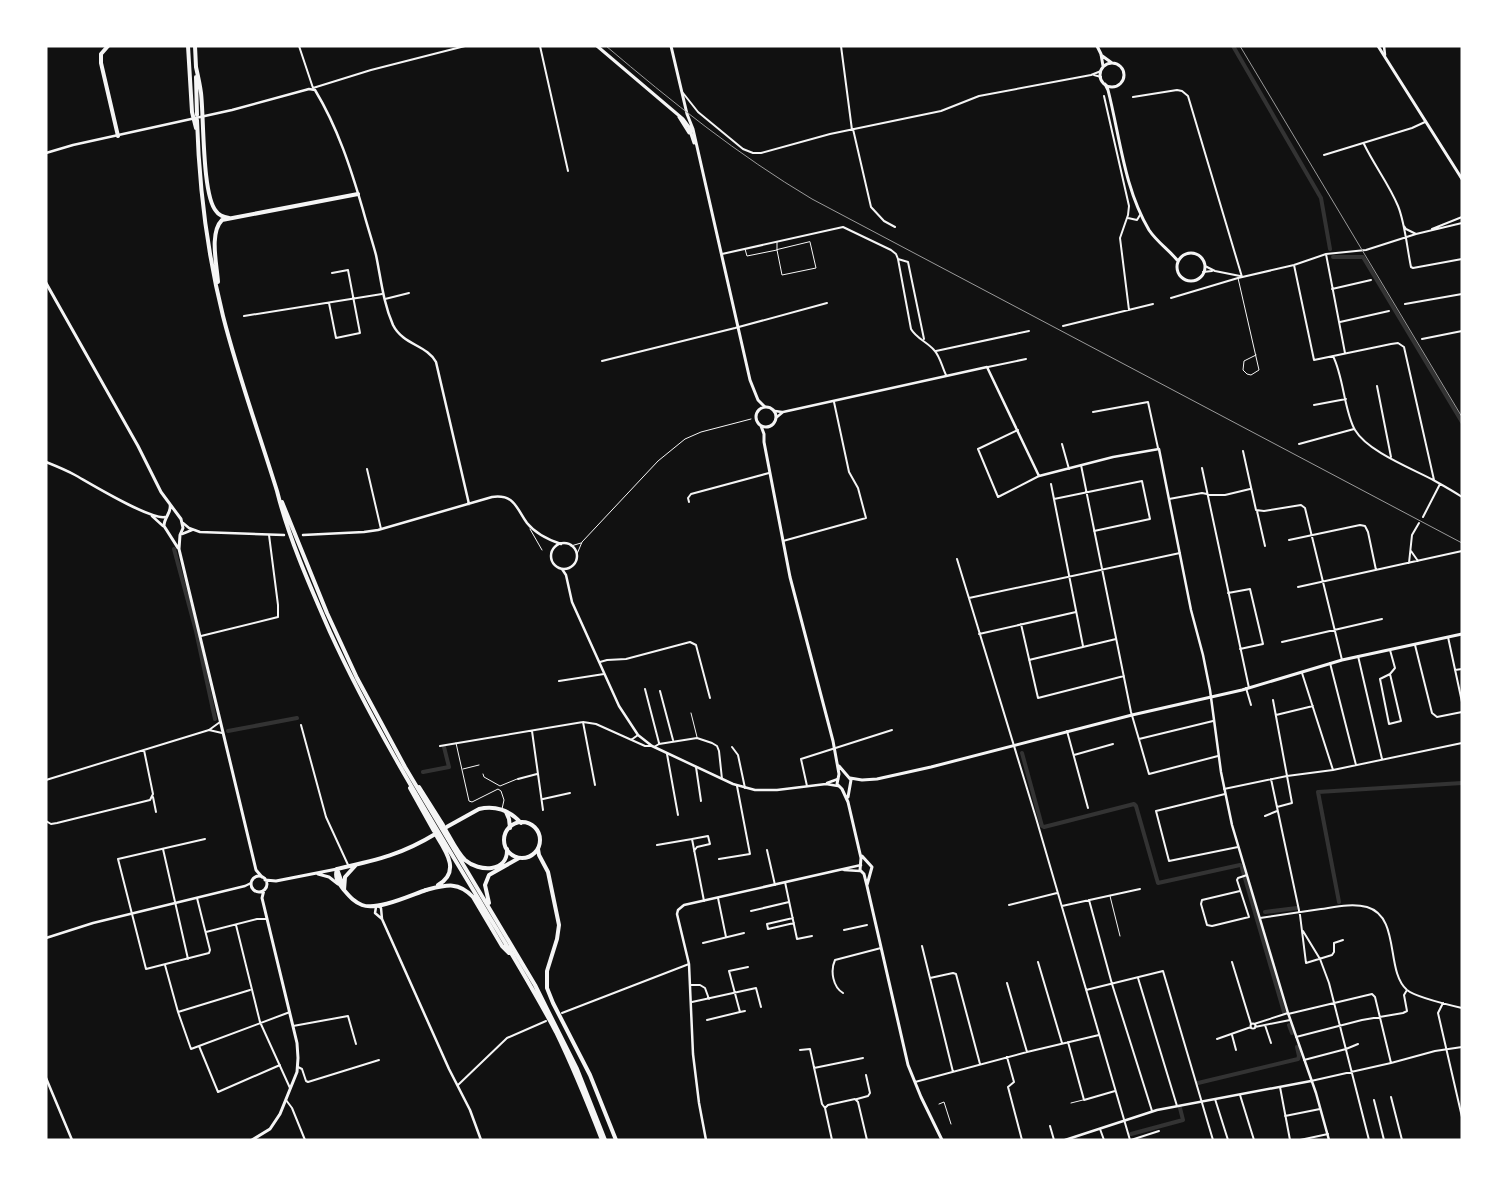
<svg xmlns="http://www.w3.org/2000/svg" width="1508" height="1186" viewBox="0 0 1508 1186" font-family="Inter,sans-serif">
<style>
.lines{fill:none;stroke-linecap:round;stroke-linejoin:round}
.canal{stroke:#333;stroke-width:4}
.service{stroke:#f5f5f5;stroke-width:1}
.minor{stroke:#f5f5f5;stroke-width:2}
.tertiary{stroke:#f5f5f5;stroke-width:2.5}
.secondary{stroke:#f5f5f5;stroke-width:3}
.primary{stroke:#f5f5f5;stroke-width:4}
.trunk{stroke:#f5f5f5;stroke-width:4}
.rail{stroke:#9a9a9a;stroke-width:1}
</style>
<rect width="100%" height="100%" fill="#111"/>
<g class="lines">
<!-- canal -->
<path class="canal" d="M1233,46L1321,198L1330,249
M1333,257H1363L1462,422
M174,549L196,631L215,719
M228,731L297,718
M1022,753L1042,826L1044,827L1134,804L1136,806L1158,883L1240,865
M423,772L449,767L444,747
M1242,868L1284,1012
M1339,902L1318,792L1462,783
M1265,912L1297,908
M1289,1025L1292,1033
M1198,1083L1298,1059L1299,1056L1297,1047
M1131,1134L1183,1120L1180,1108"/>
<!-- service -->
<path class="service" d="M810,242L816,268L782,275L777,250Z
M745,249L747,256L777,250V242
M1238,278L1259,370L1251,375L1247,374L1243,370L1244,361L1256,355
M530,529L542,550
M571,546L581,543
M577,554L582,542L658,461L685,439L701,432L751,419
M691,713L697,737
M456,743L469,801L472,802L498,789L501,791L504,800L502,809
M463,769L479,765
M483,774L484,777L500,786L517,779
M1110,896L1120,936
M1071,1103L1083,1100
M939,1104L944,1102L951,1124"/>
<!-- minor -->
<path class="minor" d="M299,46L313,88L371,70L465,46
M540,46L568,171
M841,46L852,130
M1094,75L1101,77
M683,93L698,112L743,149L753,153H761L830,134L941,111L979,96L1091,75L1101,71
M1104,96L1129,206L1128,215L1120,238L1129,310
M1133,97L1177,90L1182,91L1188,96L1242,277
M853,129L871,207L884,221L895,227
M1364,144C1374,165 1389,184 1398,206C1405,223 1407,248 1411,267L1413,268L1462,259
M1324,155L1412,128L1425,122
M1128,218L1137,220L1140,215
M1404,226L1406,229L1416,234
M1432,229L1462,217
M722,254L843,227L891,250L896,254L898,259L911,329C916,338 927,342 934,350C940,356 942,367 946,375
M1326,254L1345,353
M898,259L908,262L924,339
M1294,265L1314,360L1391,344L1398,343L1404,347L1434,480
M1205,266L1215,271L1240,276
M1203,272L1212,271
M1332,289L1371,280
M1171,298L1238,278L1294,265L1326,254L1366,250L1416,234L1462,223
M385,299L409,293
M329,303L336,338L360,333L348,270L332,273
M1405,304L1462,294
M244,316L382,294
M1340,322L1389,311
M1063,326L1153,304
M1422,339L1462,331
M936,351L1029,331
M1333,356C1344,378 1344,411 1355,430C1368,452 1413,469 1435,481C1444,486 1453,491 1462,497
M602,361L735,328L827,303
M988,367L1026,359
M1377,386L1391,457
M1314,405L1346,399
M1093,412L1148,402L1158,448
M1018,430L978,449L998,497L1039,476
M1062,444L1069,469
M1299,444L1354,429
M1243,451L1256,510L1264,511L1301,505L1305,508L1342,660
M1081,465L1131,712L1149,774L1218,756
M1202,468L1249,688
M367,469L381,529
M1051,484L1083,646
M1054,499L1142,481L1150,519L1094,531
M1169,499L1202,493L1212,495H1225L1250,489
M689,502L688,498L691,494L769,473
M1257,511L1265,546
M1423,517L1440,484
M1289,540L1360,525L1365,526L1368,532L1376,570
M783,541L866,518L858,488L849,472L834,402
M1411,551L1418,561
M957,559L1036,818L1130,1140
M1409,563L1412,535L1419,523
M1298,587L1462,551
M1228,593L1250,589L1263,644L1240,649
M969,598L1180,553
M1021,624L1038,698L1124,676
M979,634L1076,612
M201,636L278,617V605L269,535
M1448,637L1462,702
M1282,642L1382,619
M1415,645L1432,713L1437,717L1462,712
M1358,656L1382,759
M1029,660L1116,639
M600,662L607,660L626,659L690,642L696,645L710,698
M1330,663L1356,765
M1455,670L1462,669
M1302,673L1333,770
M1390,674L1401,721L1389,724L1380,679L1390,674L1395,668L1390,650
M559,681L604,674
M1246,688L1251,705
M645,689L659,743
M660,691L673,740
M1273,700L1292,803L1277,807
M1276,715L1313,706
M583,722L595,785
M301,725L326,817L349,867
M209,730L222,733
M532,731L543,810
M1067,731L1088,808
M1139,739L1213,721
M631,740L638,735
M440,746L583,722L596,724L645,746H652
M654,747L659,744L697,738L712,743L717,746L719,751L722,779
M732,747L738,755L745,788
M667,754L678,815
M1074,755L1113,744
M696,767L701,801
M518,779L537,774
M1271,779L1300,915L1306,963L1332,955L1334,952V943L1343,940
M46,780L209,730L220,722
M807,786L801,759L892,730
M1224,789L1287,776L1333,770L1462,743
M1225,794L1156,811L1169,861L1238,847
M153,797L156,812
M543,799L570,793
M1265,816L1277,811
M46,821L51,824L57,823L150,800L153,794L144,750
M657,845L692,839
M163,849L188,959
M767,850L775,885
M694,851L697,847L710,844L708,836L692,839L704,901
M719,859L750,854L737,786
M785,882L797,939L812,936
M1240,891L1202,900L1201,904L1207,925L1212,926L1249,917L1237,880L1238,878L1247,875
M197,898L210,950L209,953L146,969L118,859L205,839
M718,898L726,937
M1089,900L1112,984L1152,1111
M1009,905L1057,893
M1062,906L1140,889
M751,911L789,902
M793,918L767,924L768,929L794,923
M1260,918C1280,915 1300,912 1321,909C1335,907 1352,903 1367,907C1401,917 1385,971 1407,990C1416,997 1449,1005 1462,1008
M236,925L260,1022L290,1088
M844,930L867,925
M1303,931L1320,959L1329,983L1369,1140
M206,932L257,919H267
M703,943L744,933
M922,946L953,1072
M1038,962L1062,1043
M1232,962L1251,1024
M165,965L178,1012L191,1049L199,1046L218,1092L280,1065
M930,978L953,973L956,974L980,1064
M1138,978L1177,1106
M1007,983L1027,1052
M691,985H700L705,988L709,999
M1086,990L1163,971L1213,1140
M843,993C833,987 830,971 835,960L881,948
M692,1002L756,988L761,1007
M1443,1003L1438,1013L1462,1117
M178,1012L250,990
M740,1012L745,1011
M562,1013L689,964
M1288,1014L1372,994L1375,997L1391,1063
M707,1020L740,1012L729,971L748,967
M1250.5 1026a2.5 2.5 0 1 1 5 0a2.5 2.5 0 1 1-5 0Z
M1254,1024L1288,1013
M1265,1025L1271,1043
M293,1026L348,1016L356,1044
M1255,1027L1290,1020
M1232,1035L1236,1050
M1296,1037L1362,1020L1403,1013L1407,1011L1404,995L1407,990
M1217,1039L1251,1027
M1068,1042L1084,1100L1115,1091
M199,1046L290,1012
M800,1050L810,1049L822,1104L825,1108
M1007,1057L1014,1082L1008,1087L1022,1140
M1304,1060L1346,1049L1358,1044
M298,1067L302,1069L306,1081L308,1082L379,1060
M814,1068L863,1058
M1311,1081L1391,1063L1435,1051L1462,1047
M915,1082L1027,1052L1099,1035
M458,1085L507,1038L546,1021
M1280,1087L1290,1140
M1240,1095L1254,1140
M1391,1097L1402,1140
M857,1099L868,1096L870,1093L866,1075
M1215,1099L1228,1140
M286,1100L292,1108L305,1140
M1374,1100L1384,1140
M1285,1116L1320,1109
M1050,1126L1054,1140
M1100,1129L1104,1140
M832,1140L825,1108L828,1105L855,1099L858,1102L867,1140
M1131,1140L1159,1131
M1300,1140L1328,1134
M1426,1140H1455"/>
<!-- tertiary -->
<path class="tertiary" d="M1384,46L1385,55
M46,153L73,145L232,110L309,89L315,90C338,128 351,169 363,210C367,225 372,240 376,255C381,279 383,302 393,325C403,345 427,345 436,362L469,504
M775,411L782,412
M777,417L783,412L987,367L1039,476L1113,457L1159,449L1191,610L1203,655L1210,690L1221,772L1232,825L1288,1013L1316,1093L1329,1140
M46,462C56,466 66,470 75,475C91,484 150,520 165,517
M152,516L163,526
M183,523L189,528L200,532L284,535
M182,534L192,530
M303,535L364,532L378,530L492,497C515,494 516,508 527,523C535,533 549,540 561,544
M551 556a13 13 0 1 1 26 0a13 13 0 1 1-26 0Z
M562,569L566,575L572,602L619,706L638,735L652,746L733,784L755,790H777L826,784L838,786
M827,783L838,779
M844,870L860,871
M378,906L381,908L382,919L449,1069L470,1110L481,1140
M376,907L375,913L382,919
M46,938L93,923L245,886L251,883
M46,1078L72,1140
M706,1140L699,1103L693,1054L689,964L677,914L678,910L684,905L861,865
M1065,1140L1157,1110L1311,1081"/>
<!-- secondary -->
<path class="secondary" d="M597,46L683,119L692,131
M671,46L687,114
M1097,46L1101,54L1103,66
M1378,46L1462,179
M1101,55L1112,63
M1100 75a12 12 0 1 1 24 0a12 12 0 1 1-24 0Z
M1105,84L1108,90C1120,137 1124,188 1149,230C1157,242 1169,250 1178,261
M687,114L693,129L750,380L758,400L765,407
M679,117L689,133
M689,128L694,143
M1177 267a14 14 0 1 1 28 0a14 14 0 1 1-28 0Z
M46,283L138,446L161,492L181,519L183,528L180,535L179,549L256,870L262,877
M756 417a10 10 0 1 1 20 0a10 10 0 1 1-20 0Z
M761,426L764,434V442L790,577L833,741L839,774L837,784L842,789L848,802L861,858L860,870L864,874L867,886L908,1065L921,1097L942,1140
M170,504C172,513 164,517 164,526L178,548
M839,766L851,780L848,797
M850,778L862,780L877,779L931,767L1132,715L1242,690L1342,660L1462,634
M862,856L872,867L867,885
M318,874L329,877L338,884
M251 884a8 8 0 1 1 16 0a8 8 0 1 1-16 0Z
M265,880L276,881L337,869
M252,1140L270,1129L280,1114L297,1072L298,1058L297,1043L262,898L264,890"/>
<!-- primary -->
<path class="primary" d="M506,812L509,819L510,828
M504 840a18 18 0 1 1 36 0a18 18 0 1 1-36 0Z
M443,829L479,809C494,805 510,810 521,823
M538,849L539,855L548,872L559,925L557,939L547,971V988L553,1003L590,1075L616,1140
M337,869C377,860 401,855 437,833
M337,869C334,879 339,883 344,890C350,897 354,902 362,905C377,911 411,895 426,890
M337,869L343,886
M344,890L345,877L355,866"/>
<!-- trunk -->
<path class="trunk" d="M108,46L101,54V63L118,136
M188,46L192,112L196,128
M195,46L196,67
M196,67C198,76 200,85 201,93C204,118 202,195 216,211C219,216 224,217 229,218
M196,77L197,115
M197,120C199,186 207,252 223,316C238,375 259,433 277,491C289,539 310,586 330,632C374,728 430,818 484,908C509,949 534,990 556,1032C573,1067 588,1104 602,1140
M218,282C217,265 209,233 222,220L358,194
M282,502L327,613L357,678L405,767L535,985L577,1069L605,1140
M419,787L443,825
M410,788L434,831
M445,829C451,839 457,852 465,860C479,872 508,873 507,849
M436,835C446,851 461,872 438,885
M426,890C446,885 458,881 473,897L502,946L509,953
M489,903L485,885L489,875L519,858"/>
<!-- rail -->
<path class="rail" d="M606,46C672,102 738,155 812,199L1462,543
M1240,46L1462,417"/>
</g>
<!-- border -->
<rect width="1508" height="1186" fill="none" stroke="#ffffff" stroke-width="95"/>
</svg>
